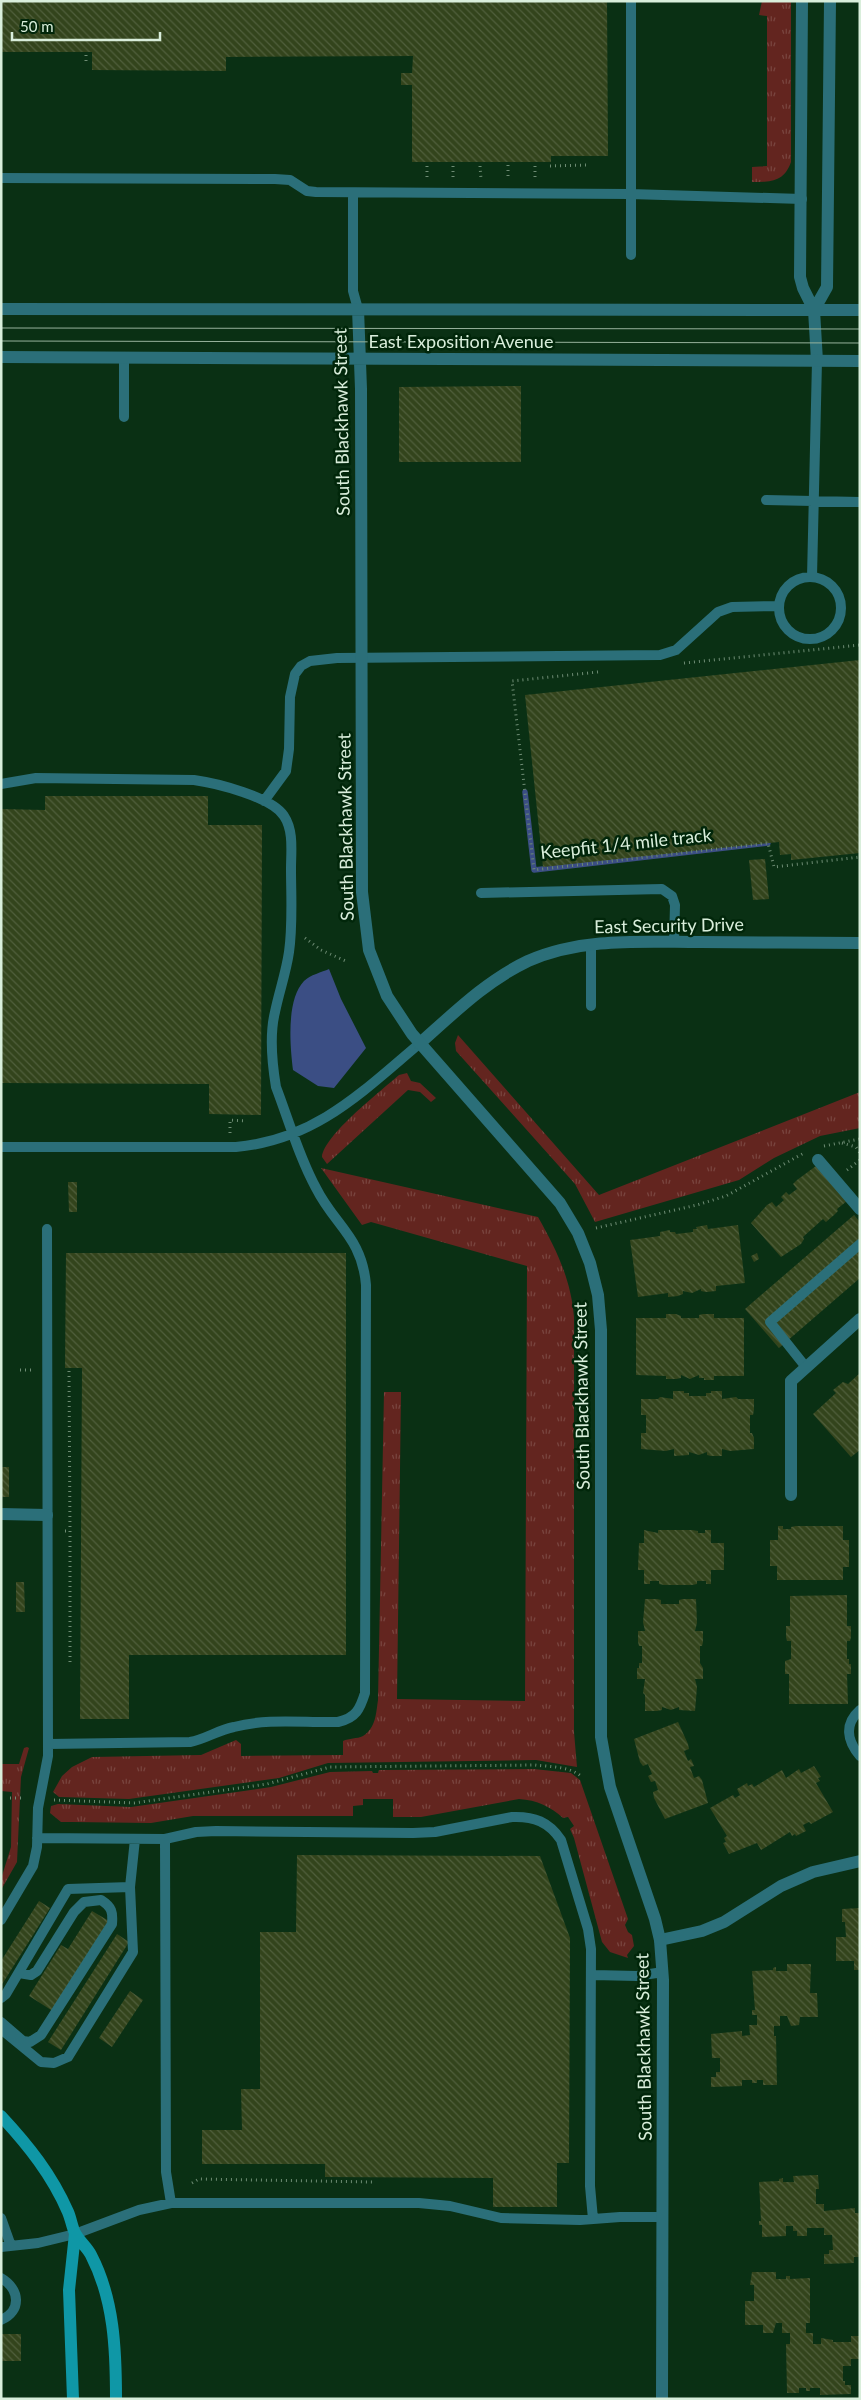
<svg xmlns="http://www.w3.org/2000/svg" width="861" height="2400" viewBox="0 0 861 2400" font-family="Lato,sans-serif">
<style>
.grass{fill:url(#grass-tufts)}
.water{fill:#3b4e84}
.lines{fill:none;stroke-linecap:round;stroke-linejoin:round}
.stream{stroke:#3b4e84;stroke-width:5.5}
.building{fill:url(#building-back-hatch)}
.path{stroke:#6e8c74;stroke-width:3;stroke-dasharray:1 4;stroke-linecap:butt}
.service{stroke:#2b6f79;stroke-width:10}
.minor{stroke:#2b6f79;stroke-width:12}
.tertiary{stroke:#2b6f79;stroke-width:12}
.secondary{stroke:#0f97a6;stroke-width:12}
.tram{stroke:#97b29c;stroke-width:1}
.labels{text-anchor:middle;stroke-width:5;stroke-linejoin:round;paint-order:stroke}
.street-label{font-size:18px;fill:#d9eedb;stroke:#01260a}
</style>
<defs>
<pattern id="grass-tufts" width="24" height="20" patternUnits="userSpaceOnUse" patternTransform="scale(1.25)"><rect width="24" height="20" fill="#63251f"/><path d="M3 7l-1-3M5 7V3M7 7l1-3M15 17l-1-3M17 17v-4M19 17l1-3" fill="none" stroke="#79453f"/></pattern>
<pattern id="building-back-hatch" width="6" height="6" patternUnits="userSpaceOnUse" patternTransform="scale(1.25)"><rect width="6" height="6" fill="#33441c"/><path d="M-1 5l2 2M0 0l6 6M5-1l2 2" fill="none" stroke="#505f3c"/></pattern>
</defs>
<rect width="100%" height="100%" fill="#0a3014"/>
<!-- grass -->
<path class="grass" d="M762,1H791V162C784,182 771,182 752,182V167L767,166V16L759,15Z
M458,1035L599,1195L860,1092V1128L820,1136L774,1158L739,1180L595,1222L575,1184L456,1051L455,1043Z
M407,1073L411,1081L420,1083L436,1098L431,1102L420,1092L408,1090L327,1164L322,1157C324,1135 381,1091 399,1075Z
M321,1168L538,1217C556,1249 571,1279 574,1317V1732L577,1767L536,1760L328,1763L279,1778L129,1799L59,1797L53,1792L62,1776L72,1767L92,1757L201,1755L236,1740L241,1744V1756L343,1755V1741C349,1738 357,1739 363,1736C376,1728 376,1713 378,1700L384,1392H401L397,1699L525,1701L527,1266L371,1222L362,1225Z
M27,1747L29,1748L21,1777L17,1862L1,1890V1879L11,1847L12,1792L1,1791V1764H19L24,1748Z
M534,1769L571,1773L580,1780L628,1919L625,1925L628,1932L632,1935L634,1946L627,1955L628,1958L610,1952L602,1942L574,1838L570,1829L574,1826L568,1817L563,1818C551,1807 537,1800 519,1799L421,1817H393V1799H363V1805L353,1806V1816H193L151,1823L72,1822H61L50,1813L51,1806L58,1804L131,1807L271,1787L330,1772L372,1771L373,1773H378L379,1770Z"/>
<!-- water -->
<path class="water" d="M329,969L341,999L366,1048L334,1088L318,1086L293,1070C290,1046 286,1000 304,981C310,975 322,972 329,969Z"/>
<g class="lines">
<!-- stream -->
<path class="stream" d="M525,792L534,870L768,843"/>
</g>
<!-- building -->
<path class="building" d="M1,1H607L608,156H551V162H412V85H401V73H412L413,56L226,57V71L92,70V52H1Z
M521,386V462H399V387Z
M860,660V853L791,860V854L780,855L779,842L543,867L525,695Z
M45,796H208V825H262L261,1115L209,1114V1084L1,1083V809L45,810Z
M765,859L769,899L753,900L749,860Z
M816,1166L847,1201L837,1209L838,1211L834,1215L826,1222L823,1219L803,1237L804,1239L801,1244L781,1257L751,1223L767,1205L772,1202L776,1207L784,1200L781,1197L786,1192L789,1195L797,1189L793,1184L797,1180Z
M68,1182H77V1212H69Z
M854,1215L860,1222V1278L779,1348L745,1309Z
M707,1225L708,1229L738,1225L745,1283L716,1286V1291L706,1292L701,1291V1289L692,1293L683,1291V1294L678,1296L668,1297V1293L638,1297L630,1240L660,1236V1232L670,1230V1232H675L676,1234L693,1232V1229H697L696,1227Z
M66,1253H346V1655H129V1719H80L82,1368H65Z
M757,1253L759,1259L754,1262L751,1256Z
M666,1314H676L681,1316V1318H699V1315L703,1314H714V1318H744V1376H714V1380H704V1378H699V1375L690,1379L681,1375V1378L676,1379H666V1376L636,1375V1318H666Z
M860,1373V1450L851,1457L813,1414L836,1393L833,1390L843,1382L848,1384Z
M673,1391H684V1393H689V1396H706V1393H711V1391H722V1399L736,1397L738,1399H754V1410L753,1415H750V1433H752L754,1438V1449L730,1451L722,1449V1456H711L707,1455V1452L699,1455L689,1452V1455L674,1456V1449L666,1451L641,1449V1433H646V1415H641V1399H658L660,1397L673,1399Z
M1,1467H9V1497H1Z
M778,1526H783V1529H791V1527L796,1526H843V1540H849V1567H843V1580H777V1566H770V1540H778Z
M644,1530L658,1533V1530H692L698,1531V1533H705V1530H711V1543H724V1570H711V1584H706V1581H697V1584L692,1585H664L659,1584V1581H650V1584H644V1570H638L639,1543H644Z
M16,1582H24L25,1612H16Z
M847,1595V1626H851V1637L850,1641H847V1659H849V1664H851V1674H847L848,1704H789V1674H785V1661L791,1659V1641H787L786,1637V1626H790V1596Z
M645,1599H657L661,1600V1604H679V1600L683,1599H696L697,1623L695,1631H703V1642L702,1646H700V1663L703,1668V1679H695L697,1687L695,1711L679,1710V1707L671,1710L662,1707V1710L657,1711H645V1695L643,1693L645,1679H637V1668H639V1663H642V1646H639L638,1642V1631H645L643,1622Z
M678,1722L688,1744L689,1749L684,1751L688,1761L691,1759L694,1766L690,1767L694,1778L699,1776L702,1780L708,1803L665,1819L654,1798L653,1792L658,1790L655,1781L651,1782L648,1776L652,1774L648,1764L643,1766L640,1762L634,1739Z
M814,1766L821,1777L818,1778L820,1781L816,1783L833,1812L811,1824L809,1822L803,1825L806,1831L796,1836L795,1834L792,1836L790,1832L761,1850L757,1843L729,1854L723,1843L726,1842L724,1838L727,1836L710,1808L733,1795L735,1798L740,1795L737,1789L747,1783L748,1786L752,1784L754,1787L782,1770L786,1778L799,1769L801,1773Z
M297,1855L540,1856L570,1938L569,2163H557V2207H493V2178L325,2177V2164H202V2130H242L241,2089H260V1932H296Z
M39,1901L50,1908L1,1986V1961Z
M860,1908V1970H854V1961H836V1937H846L845,1922H842V1909Z
M92,1911L109,1921L59,2015L29,1996L61,1945L68,1949Z
M117,1934L129,1942L61,2050L48,2042Z
M787,1964H811L810,1993H817L818,2017H800L799,2025L791,2026L787,2016H780V2026H774V2036H776L777,2085H763V2080H757V2083H752V2080H742V2086L711,2087V2077H716V2072H720V2058H712L711,2034L742,2031V2036L750,2035L749,2025H757V2015H752V2010H755L752,1971L773,1970V1968L776,1967V1971H787Z
M130,1991L143,2000L112,2047L99,2038Z
M818,2175L819,2189H816V2204H824V2211L855,2208V2213H860V2257H854V2263L824,2264V2254H829V2250H833L832,2235H824V2228H807V2236H797V2231H793V2226H786V2236L762,2237V2225H759V2221H761L759,2182L779,2181V2179L783,2178V2182H794L793,2176Z
M752,2272H776V2279H786V2276H790V2279L810,2278V2323H806V2333H813V2344H821V2338L833,2340V2342H851V2336H860V2359H851V2366H843V2381H845V2385H851V2394L820,2395V2388H810V2391H806V2388H799V2393H787L786,2344H790V2333H782V2323H776L773,2333H763V2325H745V2301H754V2285H750Z
M1,2334H21V2361H1Z"/>
<g class="lines">
<!-- path -->
<path class="path" d="M86,55V62
M508,165V180
M427,166V178
M453,166V179
M480,166L481,179
M535,166V180
M550,166L586,165
M684,663L860,645
M598,672L512,681L534,870L768,843L774,867L860,857
M305,938L321,950L348,962
M230,1133V1120L246,1121
M842,1143L856,1147L860,1153
M824,1146L860,1139
M847,1170L860,1160
M596,1228L697,1205L726,1196L804,1153
M20,1370H31
M69,1371L70,1531
M65,1531H70V1665
M10,1798H23
M54,1800L134,1803L267,1784L330,1767L535,1765C550,1767 570,1766 582,1777
M192,2183L199,2179L373,2182"/>
<!-- service -->
<path class="service" d="M1,178L275,179L290,180L307,191L316,192L630,194L802,199
M353,193V291L358,309
M631,255V1
M124,358V417
M766,500L860,502
M812,577L817,361
M779 608a31 31 0 1 1 62 0a31 31 0 1 1-62 0Z
M1,784L36,778L194,780C216,783 272,797 284,816C294,831 291,852 291,868C291,896 293,925 289,952C286,973 279,992 275,1012C269,1036 272,1063 276,1087C289,1121 299,1157 316,1188C335,1226 362,1237 366,1285L365,1693C360,1709 356,1718 338,1722C304,1723 267,1718 234,1727C218,1730 206,1739 190,1742L48,1744
M264,801L286,771L289,749L290,697L295,674L301,666L310,661L337,658L660,655L676,650L718,612L732,607L779,606
M481,893L662,889L672,896L675,905L674,942
M591,1006V944
M1,1147H236C315,1140 362,1092 419,1044
M805,1366L770,1322L860,1244
M860,1710C844,1724 847,1741 860,1756
M37,1838L165,1839L196,1832L216,1831L413,1833L435,1832L512,1817C534,1816 549,1822 561,1840L588,1929L591,1949L590,2186L593,2219
M165,1839L166,2172L171,2203
M130,1887L135,1839
M1,1920L33,1866L37,1847L38,1808L48,1756L47,1229
M593,1975L637,1976L663,1972
M1,1998L6,1994L68,1889L130,1887L133,1952L68,2057L54,2063L41,2062L1,2029
M1,2022L23,2041L30,2042L41,2035L112,1924C113,1912 112,1907 101,1900L84,1902L74,1912L37,1971L31,1975L19,1973
M1,2218L11,2246
M1,2247L38,2243L75,2234L139,2210L171,2203H419L450,2206L501,2218L580,2220L620,2217H663
M1,2278C20,2289 22,2311 1,2320"/>
<!-- minor -->
<path class="minor" d="M802,1L800,277L803,288L814,310L817,361
M814,310L827,287L830,1
M419,1044C454,1013 486,981 528,961C582,937 643,942 700,942C753,942 807,943 860,943
M818,1160L860,1209
M791,1495V1381L860,1319
M1,1514L47,1515
M660,1940L702,1931L724,1922L781,1886L813,1872L860,1861"/>
<!-- tertiary -->
<path class="tertiary" d="M1,309L860,310
M358,309L361,389L362,892L369,950L387,996L412,1034L560,1203L578,1233L590,1263L598,1295L601,1330V1737L610,1787L655,1919L660,1940L663,1980L662,2399
M1,357L860,361"/>
<!-- secondary -->
<path class="secondary" d="M1,2116C28,2145 52,2175 68,2212C71,2219 72,2227 75,2233C79,2241 87,2247 91,2255C114,2299 116,2349 116,2399
M73,2399L69,2290L75,2234"/>
<!-- tram -->
<path class="tram" d="M1,328L860,329
M1,341L860,343"/>
</g>
<g class="labels">
<!-- street labels -->
<g class="street-label">
<text x="461" y="348">East Exposition Avenue</text>
<text transform="translate(342 422) rotate(-91)" y="6">South Blackhawk Street</text>
<text transform="translate(346 827) rotate(-91)" y="6">South Blackhawk Street</text>
<text transform="translate(626 844) rotate(-6)" y="6">Keepfit 1/4 mile track</text>
<text transform="translate(669 926) rotate(-1)" y="6">East Security Drive</text>
<text transform="translate(582 1396) rotate(-91)" y="6">South Blackhawk Street</text>
<text transform="translate(644 2047) rotate(-91)" y="6">South Blackhawk Street</text>
</g>
</g>
<!-- border -->
<rect width="861" height="2400" fill="none" stroke="#d9eedb" stroke-width="5"/>
<!-- scale -->
<path d="M12 32v8h148v-8" fill="none" stroke="#d9eedb" stroke-width="2.5"/>
<text x="20" y="32" font-size="15" fill="#d9eedb" stroke="#01260a" stroke-width="4" paint-order="stroke">50 m</text>
</svg>
